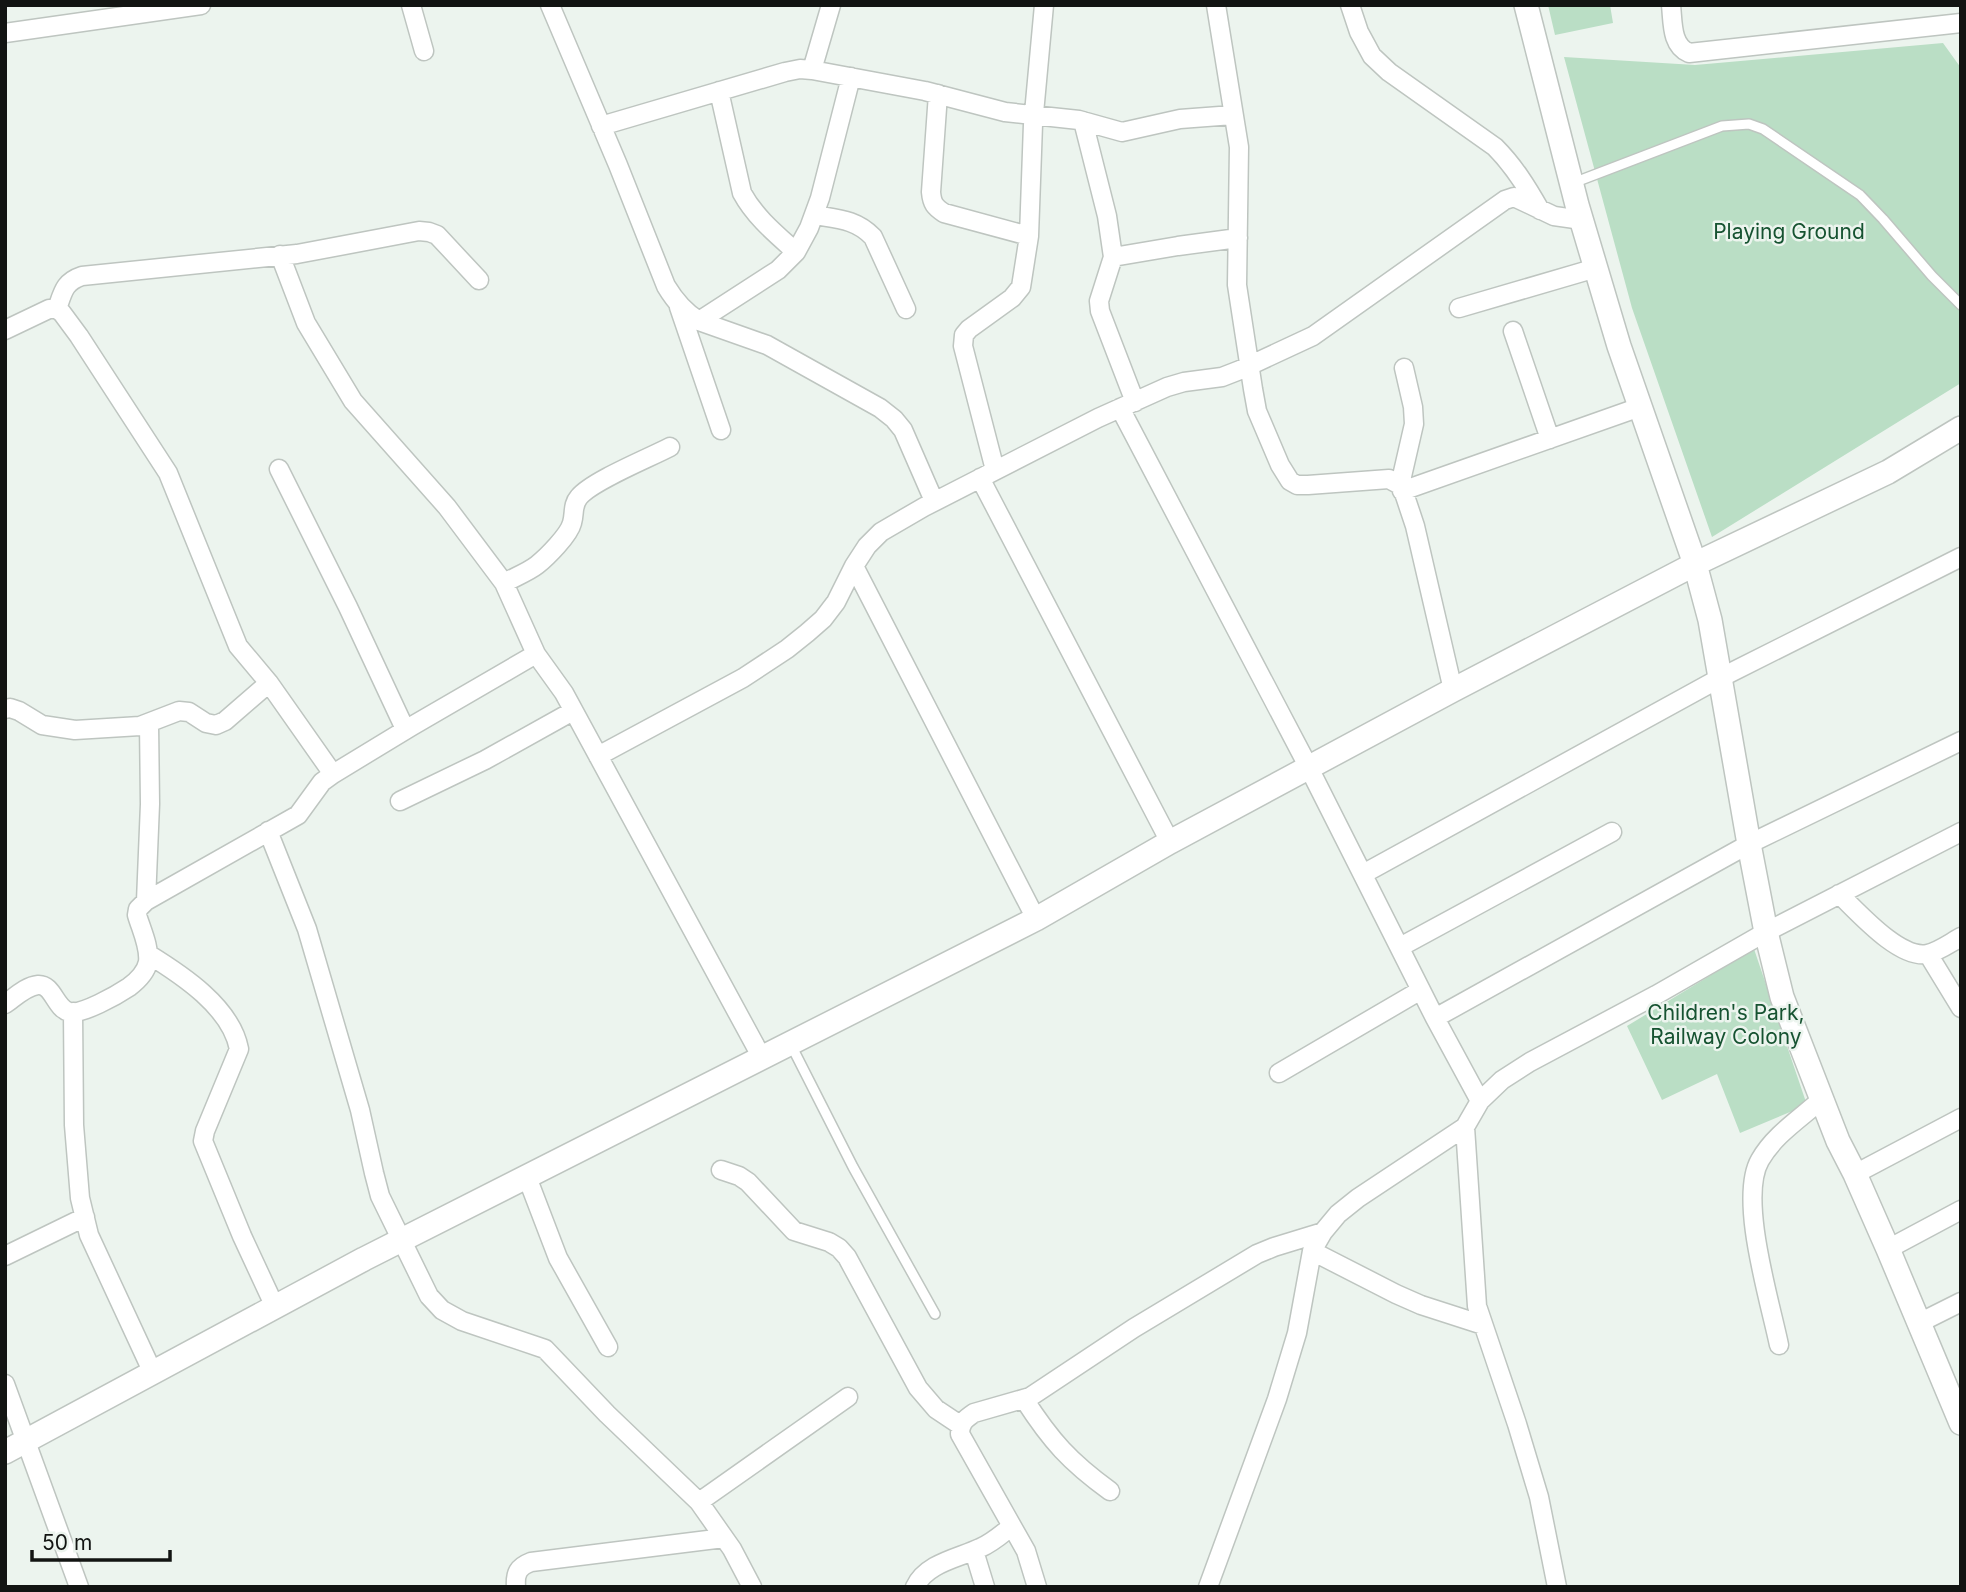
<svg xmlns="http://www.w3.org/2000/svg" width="1966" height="1592" viewBox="0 0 1966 1592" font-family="Inter,sans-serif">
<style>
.green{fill:#badec5}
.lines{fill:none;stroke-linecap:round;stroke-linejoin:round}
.lane-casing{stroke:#bec5c0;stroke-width:12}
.street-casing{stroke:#bec5c0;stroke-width:21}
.secondary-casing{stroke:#bec5c0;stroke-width:26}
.lane{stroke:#fff;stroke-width:9}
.street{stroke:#fff;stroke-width:18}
.secondary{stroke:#fff;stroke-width:23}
.labels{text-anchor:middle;stroke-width:5;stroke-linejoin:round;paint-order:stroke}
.park-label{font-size:21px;fill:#165331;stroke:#ecf4ee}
</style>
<rect width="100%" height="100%" fill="#ecf4ee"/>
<!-- green -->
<path class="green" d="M1548,5H1610L1613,23L1555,35Z
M1943,43L1961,68V383L1712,537L1632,308L1564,57L1695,65Z
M1754,949L1807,1105L1740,1133L1717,1074L1662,1100L1627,1026Z"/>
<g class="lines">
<!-- lane casing -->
<g class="lane-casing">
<path id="lane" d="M1573,183L1722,126L1749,124L1763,129L1860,195L1883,219L1932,276L1961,305
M791,1045L853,1167L935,1314"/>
</g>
<!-- street casing -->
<g class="street-casing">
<path id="street" d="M411,5L424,51
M550,5L618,165L666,286C675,301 684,312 699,321L767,345L880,408L894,419L903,430L934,501
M1216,5L1239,147L1237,285L1253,389L1257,411L1280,465L1290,481L1297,485H1308L1389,479L1400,485L1405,496L1415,526L1453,690
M1350,5L1359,32L1372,56L1389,72L1495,147C1514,166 1527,187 1540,210
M1671,5C1673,23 1671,45 1689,53L1961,23
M5,33L201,5
M812,70L831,5
M719,91L742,193C755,217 776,234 796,252
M938,94L931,192C932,204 935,207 944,213L1029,236
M1083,121L1107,216L1113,257L1099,301L1100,311L1135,402
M601,126L785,72L800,69L812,70L925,91L1005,112L1079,120L1122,132L1180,119L1233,115
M814,215C837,219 856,219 873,237L906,309
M280,255L306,323L353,401L447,507L504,583L536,654L564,693L762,1058
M1113,257L1178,246L1238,238
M679,307L721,430
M1459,308L1596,268
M57,309C63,292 64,282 82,276L297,254L419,231L429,232L437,235L479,280
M699,321L778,270L796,252L809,228L820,198L851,77
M5,330L49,309H57L62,313L79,336L168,473L238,646L269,683L333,774
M1513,331L1550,439
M1120,408L1309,768L1435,1018L1480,1101
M279,469L348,607L405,729
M995,470L963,346L964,335L969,329L1012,298L1021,287L1029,236L1033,124L1044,5
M980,478L1170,842
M1400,485L1414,424L1413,407L1404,368
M1402,491L1640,407
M854,566L1036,919
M504,583C515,577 528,572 537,565C547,557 569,535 572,523C575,513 572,505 579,497C592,481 649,458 670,447
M5,709L10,708L19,711L42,725L75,730L140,726L179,711L189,712L206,723L216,725L225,721L269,683
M598,756L743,678L787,649L807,633L823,619L836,602L854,566L867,546L881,532L924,507L1098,418L1167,387L1184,382L1222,377L1240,370L1313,336L1505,200L1514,197L1554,216L1582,220
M400,801L485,760L573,711
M268,831L307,929L360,1110L374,1173L380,1196L429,1296L442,1310L462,1321L545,1349L607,1414L699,1502L732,1549L752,1587
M1363,874L1720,678L1961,557
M1839,894C1858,912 1899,959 1927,954C1938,952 1950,943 1961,937
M146,901L150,804L149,723
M1400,947L1612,832
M148,954C182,975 231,1007 239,1049L205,1131L203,1141L242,1236L275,1307
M1928,954L1961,1008
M5,1004C14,998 26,986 38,985C53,984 55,1008 69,1012C82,1015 117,995 129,987C137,981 146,972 148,962C150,947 141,929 137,915L138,909L146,901L298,815L322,782L333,774L412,726L536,654
M73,1012L74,1125L80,1198L89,1235L153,1373
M1435,1018L1749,844L1961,741
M1279,1073L1421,990
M1465,1127L1477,1306L1517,1424L1539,1497L1557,1587
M721,1170L739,1176L748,1182L794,1231L829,1242L839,1248L847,1257L918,1388L936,1409L960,1425
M1855,1174L1961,1118
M527,1177L558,1258L608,1347
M1888,1249L1961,1210
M1312,1251L1396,1294L1421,1305L1483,1325
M5,1256L85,1217
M1919,1323L1961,1302
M1779,1345C1770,1301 1738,1198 1760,1160C1774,1135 1801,1118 1822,1099
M5,1384L79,1587
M1024,1399C1051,1441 1070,1462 1110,1491
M699,1502L848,1397
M974,1551L985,1587
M516,1587C515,1573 518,1567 531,1562L724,1538
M915,1587C926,1563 959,1558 980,1548C992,1543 1002,1534 1012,1526
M1037,1587L1026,1551L960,1434C960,1423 965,1419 974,1413L1030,1397L1134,1328L1257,1254L1274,1247L1323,1232
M1208,1587L1277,1399L1297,1333L1312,1251L1323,1232L1338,1214L1358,1198L1465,1127L1480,1101L1502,1080L1530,1062L1656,995L1766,932L1961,832"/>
</g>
<!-- secondary casing -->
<g class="secondary-casing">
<path id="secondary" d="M1526,5L1577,205L1619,346L1695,564L1710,620L1749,844L1766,932L1782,997L1838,1141L1855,1174L1888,1249L1961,1423
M5,1452L364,1259L1036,919L1170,842L1453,690L1695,564L1888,472L1961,428"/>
</g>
<!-- lane -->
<use href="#lane" class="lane"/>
<!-- street -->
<use href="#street" class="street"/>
<!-- secondary -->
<use href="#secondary" class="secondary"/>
</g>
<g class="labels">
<!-- park labels -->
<g class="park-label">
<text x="1789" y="239">Playing Ground</text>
<text x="1726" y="1020">Children's Park,<tspan x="1726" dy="24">Railway Colony</tspan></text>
</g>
</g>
<!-- border -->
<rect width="1966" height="1592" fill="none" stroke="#121412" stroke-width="14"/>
<!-- scale -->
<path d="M32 1550v10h138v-10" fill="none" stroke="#121412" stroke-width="3.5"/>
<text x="42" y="1550" font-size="21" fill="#121412" stroke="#ecf4ee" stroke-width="5" paint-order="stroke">50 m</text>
</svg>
